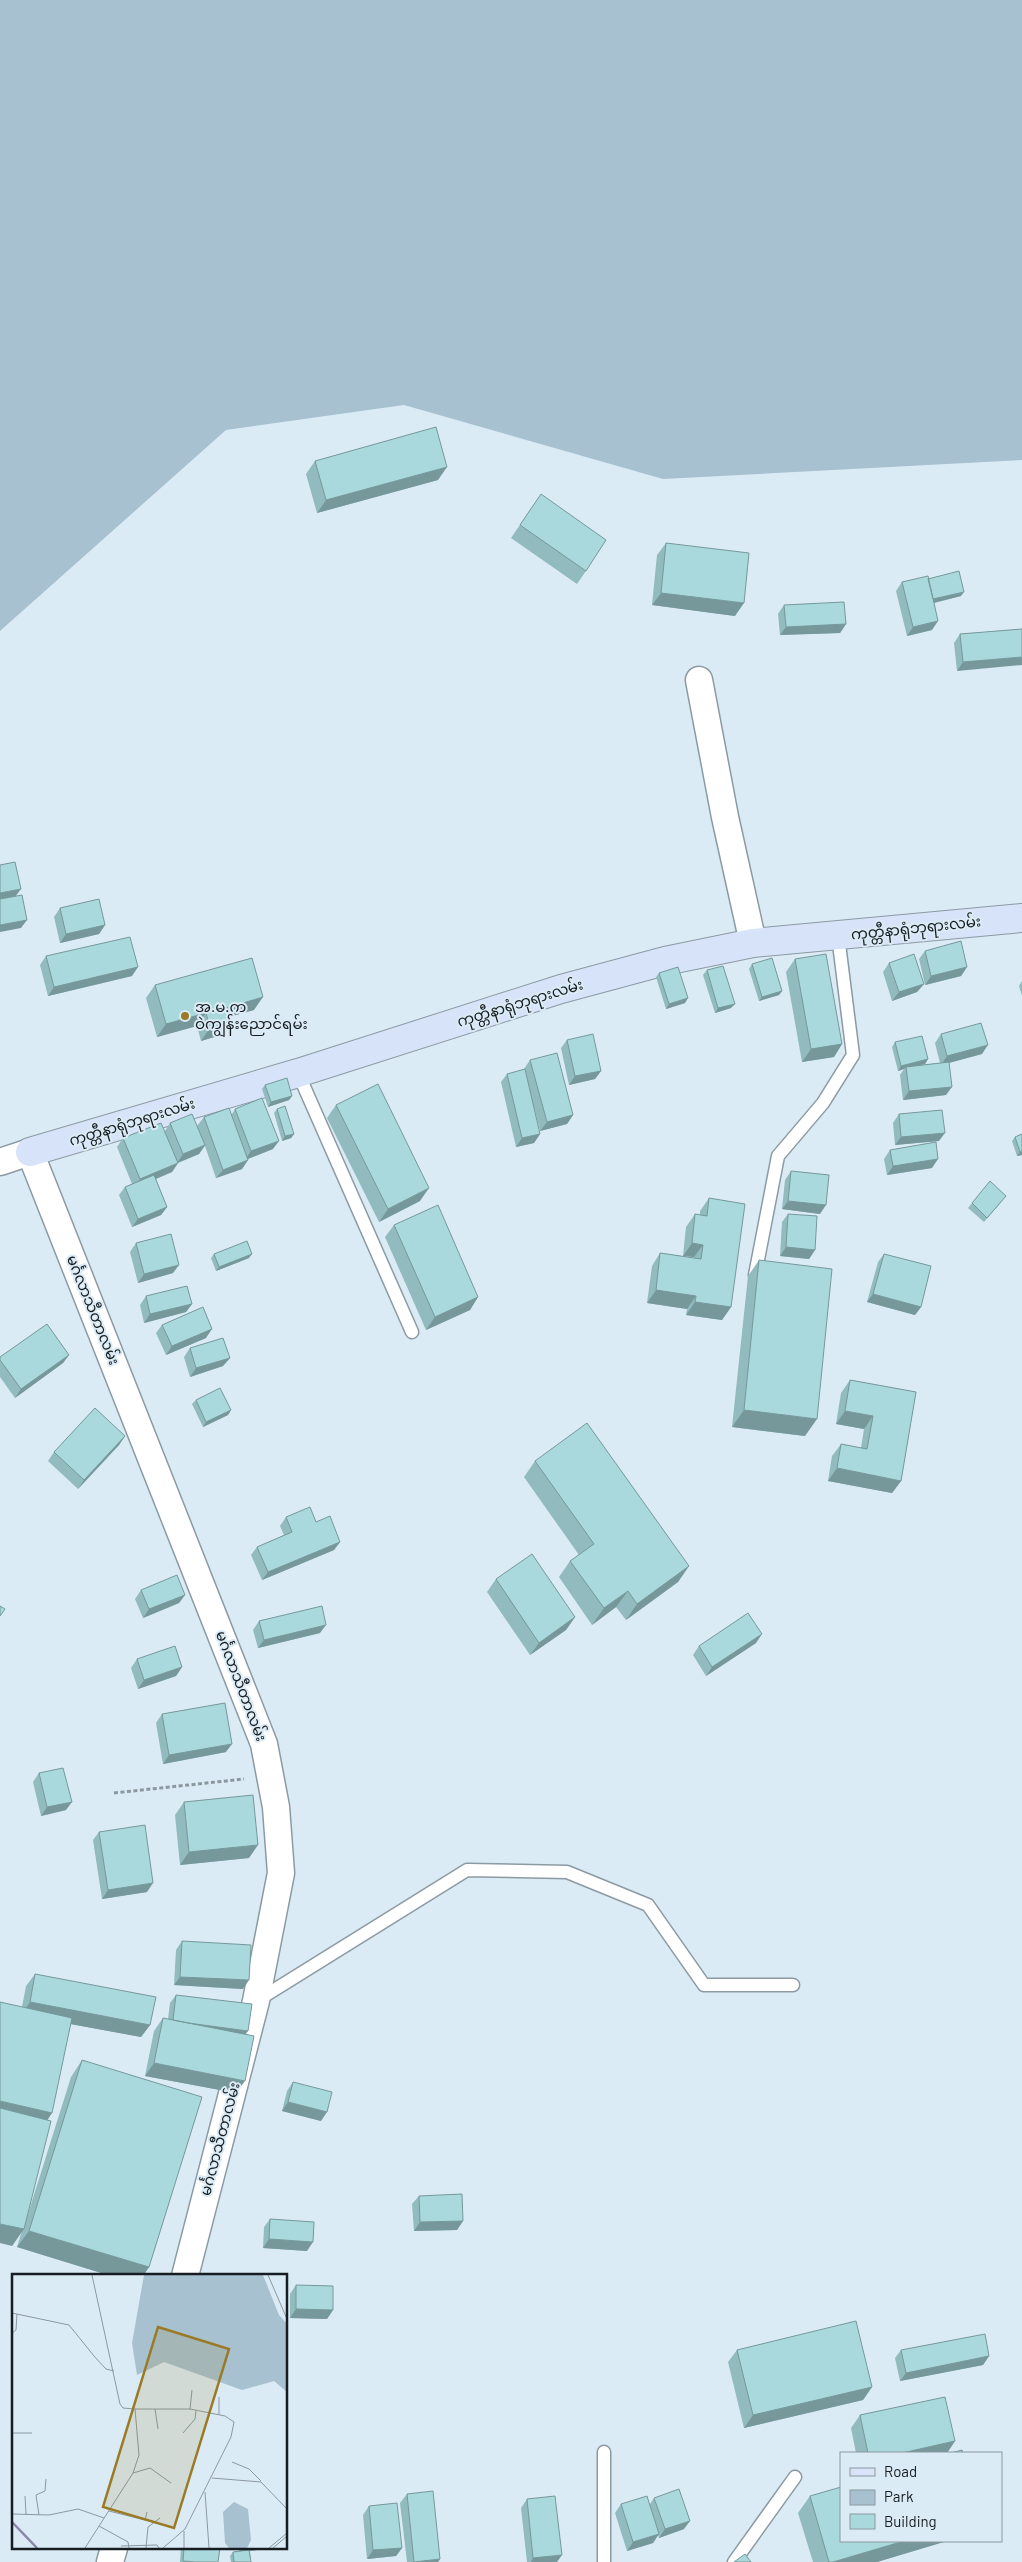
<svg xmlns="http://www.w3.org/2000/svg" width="1022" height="2562" viewBox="0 0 1022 2562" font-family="Barlow,'Noto Sans Myanmar',sans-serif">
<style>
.green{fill:#a7c1d0}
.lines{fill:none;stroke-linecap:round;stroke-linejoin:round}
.lane-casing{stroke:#8b9aa3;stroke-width:15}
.street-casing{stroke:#8b9aa3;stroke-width:29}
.secondary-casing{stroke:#8b9aa3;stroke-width:30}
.path{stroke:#8c989f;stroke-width:3;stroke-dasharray:4 2.5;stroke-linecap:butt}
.lane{stroke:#fff;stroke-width:12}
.street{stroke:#fff;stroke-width:26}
.secondary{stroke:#d7e3f8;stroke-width:28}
.wall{fill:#91bbbe}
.shaded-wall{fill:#76989b}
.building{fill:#a9d9dd;stroke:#76989b}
.poi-dot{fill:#9a7a24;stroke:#dbebf5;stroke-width:2}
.labels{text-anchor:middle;stroke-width:4;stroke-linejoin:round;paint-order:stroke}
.street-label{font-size:15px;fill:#161c20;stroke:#dbebf5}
.poi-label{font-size:15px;fill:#161c20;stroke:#dbebf5;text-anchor:start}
.inset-river{fill:none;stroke:#8b87a9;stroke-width:2.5}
.inset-road{fill:none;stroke:#8c98a0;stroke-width:1}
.view{fill:#9a7a24;fill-opacity:0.15;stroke:#9a7a24;stroke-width:2.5}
.inset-edge{fill:none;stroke:#161c20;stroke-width:2.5}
</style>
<rect width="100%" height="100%" fill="#dbebf5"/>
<!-- green -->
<path class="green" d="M0,0H1022V460L663,479L404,405L226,430L0,631Z"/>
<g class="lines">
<!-- lane casing -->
<g class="lane-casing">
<path id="lane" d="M298,1073L412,1332
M755,1275L778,1156L823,1103L853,1055L838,936
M258,2000L467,1870L567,1872L648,1905L704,1985H793
M604,2562V2452
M734,2562L795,2477"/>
</g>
<!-- street casing -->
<g class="street-casing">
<path id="street" d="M699,680L725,817L753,943
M0,1162L30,1152L264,1744L276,1807L281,1873L256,2001L185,2276
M110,2562L114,2548"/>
</g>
<!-- secondary casing -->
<g class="secondary-casing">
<path id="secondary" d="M30,1152L298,1073L561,989L665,961L753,943L1022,918"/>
</g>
<!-- path -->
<path class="path" d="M114,1793L244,1779"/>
<!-- lane -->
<use href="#lane" class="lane"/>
<!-- street -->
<use href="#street" class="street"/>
<!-- secondary -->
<use href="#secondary" class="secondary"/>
</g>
<!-- wall -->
<path class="wall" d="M315,461L438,480L317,513L306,474Z
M532,507L586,571L577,584L511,538Z
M666,543L735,616L652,605L657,555Z
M928,579L961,596L934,603L932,630L907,636L896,591L902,582Z
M784,605L846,624L840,633L780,635L778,614Z
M1022,629L957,671L954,643L960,634Z
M60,908L105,925L99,934L60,943L54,917Z
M925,951L967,967L961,976L925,985L919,959Z
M46,956L132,976L48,996L40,965Z
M795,959L842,1044L834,1057L802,1062L786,972Z
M889,963L924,984L917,992L892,1001L883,972Z
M752,964L782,991L779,995L759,1001L749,969Z
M707,970L731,1008L715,1013L703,975Z
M659,973L685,1003L666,1009L656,977Z
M1022,981V996L1019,986Z
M155,985L254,1010L229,1017L221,1035L201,1041L197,1026L157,1037L146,998Z
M941,1034L982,1054L949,1063L946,1095L903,1100L900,1075L904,1069L898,1071L892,1047L895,1042L928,1059L925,1064L920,1065L940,1063L935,1043Z
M567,1040L601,1071L595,1079L569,1085L561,1048Z
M530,1060L573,1115L567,1124L540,1131L532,1098L540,1134L534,1143L516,1147L501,1082L507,1074L524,1070V1069Z
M265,1085L292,1096L289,1100L268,1107L262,1089Z
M336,1105L420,1201L379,1222L327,1118Z
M235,1109L273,1149L248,1159V1160L242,1169L216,1178L205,1146L199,1154L178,1163L172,1172L156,1179L167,1207L161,1215L132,1227L119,1195L125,1187L132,1184L117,1147L123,1138L165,1131L170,1123L201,1137L197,1126L204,1117L232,1114Z
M277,1109L294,1134L291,1138L282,1141L274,1113Z
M899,1114L939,1141L895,1145L893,1123Z
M1022,1134V1155L1017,1156L1012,1141L1015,1137Z
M890,1150L932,1168L887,1175L884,1159Z
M791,1171L820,1214L782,1209L785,1180Z
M709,1198L731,1307L722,1320L686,1315L687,1309L647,1303L652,1266L660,1253L694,1258V1257L683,1256L686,1227L695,1214L700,1215V1211Z
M1003,1200L984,1222L968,1208L972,1203Z
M788,1214L815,1250L809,1259L780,1256L782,1222Z
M394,1225L478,1297L470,1310L426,1330L385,1237Z
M136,1243L173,1273L138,1283L130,1252Z
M214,1254L249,1258L216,1271L211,1258Z
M884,1254L921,1307L915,1315L867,1302L878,1262Z
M759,1260L805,1436L732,1427L748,1276Z
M146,1296L192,1304L186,1312L144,1323L140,1305Z
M162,1325L206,1338L166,1355L156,1333Z
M190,1348L230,1358L223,1366L190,1377L184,1357Z
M69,1355L63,1363L15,1398L0,1377V1357Z
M850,1380L916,1392L901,1481L892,1493L828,1481L832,1456L841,1444L861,1448L864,1429L836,1424L841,1393Z
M196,1400L231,1410L228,1415L203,1427L192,1404Z
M125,1436L119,1445L78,1489L48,1461L54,1452Z
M535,1461L689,1566L678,1582L626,1620L616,1607L592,1625L559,1577L570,1561L579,1555L524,1477Z
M286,1517L316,1522L340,1542L334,1550L262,1580L251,1555L257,1547L284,1535L280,1526Z
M496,1579L575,1617L566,1630L530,1655L487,1592Z
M141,1590L185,1595L179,1603L143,1618L135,1599Z
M259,1621L320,1633L258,1648L253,1630Z
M756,1643L706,1676L693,1655L699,1646Z
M137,1659L182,1667L176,1676L138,1689L131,1668Z
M162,1714L226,1752L163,1764L156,1723Z
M39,1773L66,1810L41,1816L33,1782Z
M184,1802L249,1858L180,1865L175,1815Z
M99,1832L147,1892L102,1899L93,1840Z
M182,1941L243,1989L174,1985L176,1950Z
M35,1974L150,2025L141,2037L71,2024L47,2120L27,2217L71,2077L82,2060L149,2267L143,2276H111L17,2247L22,2231L12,2246L22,2007L26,1986Z
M176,1995L246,2034L236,2093L145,2076L154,2031L163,2018L168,2019L170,2003Z
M293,2082L321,2121L282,2111L287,2091Z
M419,2196L463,2221L457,2230L414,2231L412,2204Z
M270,2219L307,2251L263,2248L264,2227Z
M296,2285L333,2310L327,2319L290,2318V2294Z
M737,2350L872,2387L863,2400L744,2428L728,2362Z
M901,2350L989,2356L983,2365L900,2381L895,2358Z
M860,2415L955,2441L947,2453H856L851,2428Z
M407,2494L440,2559L438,2562H407L400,2503Z
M810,2496L947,2541L877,2562H813L798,2513Z
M654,2498L684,2529L659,2538L658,2535L653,2543L627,2551L615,2513L621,2504H650Z
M527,2499L557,2562H527L521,2508Z
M369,2506L402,2548L396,2556L367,2559L363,2515Z
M181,2548H220L218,2562H180Z
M238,2548H274L250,2551L251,2562H231L230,2556L233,2552L239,2551Z"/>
<!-- shaded-wall -->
<path class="shaded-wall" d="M447,467L438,480L317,513L326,500Z
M964,592L961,596L929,604L932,599Z
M661,593L744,603L735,616L652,605Z
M938,621L932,630L907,636L913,627Z
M846,624L840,633L780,635L786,627Z
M1022,657V665L957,671L963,662Z
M21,889L15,897L0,900V893Z
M27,920L21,928L0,932V925Z
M105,925L99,934L60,943L66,934Z
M138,967L132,976L48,996L54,987Z
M967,967L961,976L925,985L931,976Z
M924,984L917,992L892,1001L899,992Z
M782,991L779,995L759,1001L762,997Z
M263,997L254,1010L217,1020L226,1008Z
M688,998L685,1003L666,1009L669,1004Z
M735,1004L731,1008L715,1013L718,1008Z
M206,1013L197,1026L157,1037L166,1024Z
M230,1022L221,1035L201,1041L210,1028Z
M842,1044L834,1057L802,1062L811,1049Z
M988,1045L982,1054L941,1065L947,1056Z
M928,1059L925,1064L906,1068V1067L904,1069L898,1071L901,1066Z
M601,1071L595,1079L569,1085L575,1076Z
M952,1087L946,1095L903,1100L909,1091Z
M292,1096L289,1100L268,1107L271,1102Z
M573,1115L567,1124L540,1131L547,1122Z
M945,1133L939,1141L895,1145L901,1137Z
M294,1134L291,1138L282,1141L285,1136Z
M540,1134L534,1143L516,1147L522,1138Z
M279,1141L273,1149L245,1160L251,1151Z
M205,1145L199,1154L177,1163L183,1154Z
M1022,1151V1155L1017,1156L1020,1152Z
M938,1159L932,1168L887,1175L893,1166Z
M248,1160L242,1169L216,1178L223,1170Z
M178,1163L172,1172L134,1188L140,1179Z
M429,1188L420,1201L379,1222L388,1209Z
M788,1201L826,1205L820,1214L782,1209Z
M167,1207L161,1215L132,1227L138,1219Z
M692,1243L703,1245L694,1257L683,1256Z
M786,1247L815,1250L809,1259L780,1256Z
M252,1254L249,1258L216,1271L219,1267Z
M179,1265L173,1273L138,1283L144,1274Z
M656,1290L696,1296L687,1309L647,1303Z
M873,1294L921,1307L915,1315L867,1302Z
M478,1297L470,1310L426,1330L435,1317Z
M695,1302L731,1307L722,1320L686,1315Z
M192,1304L186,1312L144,1323L150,1314Z
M212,1329L206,1338L166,1355L172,1346Z
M69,1355L63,1363L15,1398L21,1389Z
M230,1358L223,1366L190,1377L196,1368Z
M231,1410L228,1415L203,1427L206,1422Z
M744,1410L817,1419L805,1436L732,1427Z
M845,1411L873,1416L864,1429L836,1424Z
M125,1436L119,1445L78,1489L84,1480Z
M837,1468L901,1481L892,1493L828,1481Z
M340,1542L334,1550L262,1580L268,1572Z
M689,1566L678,1582L626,1620L637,1604Z
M628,1591L616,1607L592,1625L604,1608Z
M185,1595L179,1603L143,1618L149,1609Z
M575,1617L566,1630L530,1655L539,1643Z
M326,1625L320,1633L258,1648L264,1640Z
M762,1634L756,1643L706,1676L712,1667Z
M182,1667L176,1676L138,1689L144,1680Z
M232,1744L226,1752L163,1764L169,1755Z
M72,1802L66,1810L41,1816L47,1807Z
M258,1845L249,1858L180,1865L189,1852Z
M153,1883L147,1892L102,1899L108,1890Z
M180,1977L249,1980L243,1989L174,1985Z
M30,2002L150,2025L141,2037L21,2015Z
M173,2021L248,2031L242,2039Z
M154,2063L245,2081L236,2093L145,2076Z
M0,2101L52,2113L41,2130L0,2120Z
M288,2102L327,2112L321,2121L282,2111Z
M463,2221L457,2230L414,2231L420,2222Z
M0,2224L24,2229L12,2246L0,2243Z
M29,2231L149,2267L143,2276H111L17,2247Z
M269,2239L313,2242L307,2251L263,2248Z
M296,2309L333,2310L327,2319L290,2318Z
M989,2356L983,2365L900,2381L906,2373Z
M872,2387L863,2400L744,2428L753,2415Z
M955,2441L947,2453H902Z
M690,2521L684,2529L659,2538L665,2529Z
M659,2534L653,2543L627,2551L633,2542Z
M904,2541H947L877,2562H833Z
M241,2548H274L239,2552Z
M402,2548L396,2556L367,2559L373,2550Z
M562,2555L557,2562H531L533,2558Z
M440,2559L438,2562H417Z"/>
<!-- building -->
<path class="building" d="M436,427L447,467L326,500L315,461Z
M541,494L606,540L586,571L520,525Z
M666,543L749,553L744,603L661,593Z
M959,571L964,592L933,599L928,579Z
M928,576L938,621L913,627L902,582Z
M844,602L846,624L786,627L784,605Z
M1022,629V657L963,662L960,634Z
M15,862L21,889L0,893V865Z
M22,895L27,920L0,925V899Z
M99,899L105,925L66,934L60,908Z
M130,937L138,967L54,987L46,956Z
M961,941L967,967L931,976L925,951Z
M826,954L842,1044L811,1049L795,959Z
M914,954L924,984L899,992L889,963Z
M252,958L263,997L226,1008L230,1022L210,1028L206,1013L166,1024L155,985Z
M772,958L782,991L762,997L752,964Z
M723,966L735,1004L718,1008L707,970Z
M678,967L688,998L669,1004L659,973Z
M981,1023L988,1045L947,1056L941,1034Z
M593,1034L601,1071L575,1076L567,1040Z
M922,1036L928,1059L901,1066L895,1042Z
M557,1053L573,1115L547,1122L530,1060Z
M949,1062L952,1087L909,1091L906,1067Z
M525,1069L540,1134L522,1138L507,1074Z
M287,1078L292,1096L271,1102L265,1085Z
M378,1084L429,1188L388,1209L336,1105Z
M262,1098L279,1141L251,1151L235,1109Z
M285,1106L294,1134L285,1136L277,1109Z
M229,1108L248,1160L223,1170L204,1117Z
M942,1110L945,1133L901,1137L899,1114Z
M192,1114L205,1145L183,1154L170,1123Z
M161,1123L178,1163L140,1179L123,1138Z
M1022,1134V1151L1020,1152L1015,1137Z
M936,1142L938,1159L893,1166L890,1150Z
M791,1171L829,1175L826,1205L788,1201Z
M154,1175L167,1207L138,1219L125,1187Z
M990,1181L1006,1196L987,1218L972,1203Z
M709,1198L745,1204L731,1307L695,1302L696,1296L656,1290L660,1253L701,1259L703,1245L692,1243L695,1214L707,1216Z
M438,1205L478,1297L435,1317L394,1225Z
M788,1214L817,1216L815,1250L786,1247Z
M171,1234L179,1265L144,1274L136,1243Z
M247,1241L252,1254L219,1267L214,1254Z
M884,1254L931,1266L921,1307L873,1294Z
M759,1260L832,1269L817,1419L744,1410Z
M187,1286L192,1304L150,1314L146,1296Z
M203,1307L212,1329L172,1346L162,1325Z
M47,1324L69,1355L21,1389L0,1360V1357Z
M223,1338L230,1358L196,1368L190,1348Z
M850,1380L916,1392L901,1481L837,1468L841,1444L867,1449L873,1416L845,1411Z
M220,1388L231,1410L206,1422L196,1400Z
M95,1408L125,1436L84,1480L54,1452Z
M587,1423L689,1566L637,1604L628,1591L604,1608L570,1561L594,1544L535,1461Z
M310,1507L316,1522L330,1516L340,1542L268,1572L257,1547L292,1532L286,1517Z
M532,1554L575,1617L539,1643L496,1579Z
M177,1575L185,1595L149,1609L141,1590Z
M0,1606L5,1609L0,1616Z
M322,1606L326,1625L264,1640L259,1621Z
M748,1613L762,1634L712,1667L699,1646Z
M175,1646L182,1667L144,1680L137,1659Z
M225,1703L232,1744L169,1755L162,1714Z
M63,1768L72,1802L47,1807L39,1773Z
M253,1795L258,1845L189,1852L184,1802Z
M145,1825L153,1883L108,1890L99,1832Z
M182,1941L251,1945L249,1980L180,1977Z
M35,1974L156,1997L150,2025L30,2002Z
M176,1995L252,2004L248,2031L188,2023L173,2020Z
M0,2002L72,2018L52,2113L0,2101Z
M163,2018L254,2036L245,2081L154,2063Z
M82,2060L202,2097L149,2267L29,2231Z
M293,2082L332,2092L327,2112L288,2102Z
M0,2108L51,2121L24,2229L0,2224Z
M462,2194L463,2221L420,2222L419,2196Z
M270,2219L314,2222L313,2242L269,2239Z
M296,2285L333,2286V2310L296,2309Z
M856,2321L872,2387L753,2415L737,2350Z
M985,2334L989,2356L906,2373L901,2350Z
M945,2397L955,2441L902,2453H868L860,2415Z
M962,2450L963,2453H951Z
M841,2487V2541H904L833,2562H829L810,2496Z
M679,2489L690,2521L665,2529L654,2498Z
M433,2491L440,2559L414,2562L407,2494Z
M555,2496L562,2555L533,2558L527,2499Z
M647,2496L659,2534L633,2542L621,2504Z
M397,2503L402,2548L373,2550L369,2506Z
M184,2548H220L218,2562H195L183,2561Z
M249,2550L251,2562H234L233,2552Z
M745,2554L751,2562H734Z"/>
<!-- markers -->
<circle class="poi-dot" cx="185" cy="1016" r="5"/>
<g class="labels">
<!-- street labels -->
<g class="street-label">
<text transform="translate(916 928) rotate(-6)" y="5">ကုတ္တီနာရုံဘုရားလမ်း</text>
<text transform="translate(520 1003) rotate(-17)" y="5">ကုတ္တီနာရုံဘုရားလမ်း</text>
<text transform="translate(132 1122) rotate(-17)" y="5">ကုတ္တီနာရုံဘုရားလမ်း</text>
<text transform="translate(93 1310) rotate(68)" y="5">မင်္ဂလာသီတာလမ်း</text>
<text transform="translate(241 1686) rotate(69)" y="5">မင်္ဂလာသီတာလမ်း</text>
<text transform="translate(220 2139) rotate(-75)" y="5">မင်္ဂလာသီတာလမ်း</text>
</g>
<!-- poi labels -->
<g class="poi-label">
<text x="195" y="1012">အ.မ.က<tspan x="195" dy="17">ဝဲကျွန်းညောင်ရမ်း</tspan></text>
</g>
</g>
<!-- overview -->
<g transform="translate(12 2274)">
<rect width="275" height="275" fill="#dbebf5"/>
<path d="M132,1H251L267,41L275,50V118L262,107L230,116L152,88L125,101L120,69ZM222,228L236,235L239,266L235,274H217L213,269L211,238Z" fill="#a7c1d0"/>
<path class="inset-river" d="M0,248L25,274"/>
<path class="inset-road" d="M256,1L275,45M0,39L57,51L82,82L94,95L102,97M0,59L4,56L5,40M207,123V141M123,135H178L213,142L222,148L219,163L173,255L151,274M143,135L146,155M178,135L180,116M0,159H20M171,159L183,145L184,137M220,188L237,195L249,207M121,199L138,194L159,209M200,204L249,208L275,235M193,218L197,274M13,222L14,240M97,237L133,246L135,238M0,240L37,241L66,235L92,244M27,241L24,221L33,217L34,205M87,252L116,268L117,274M109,272L145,271L147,274M73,274L121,199L127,181L123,135L111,134L108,130L80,1M134,274L136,253L148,244M172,274V257M257,274L275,259M261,274L275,262"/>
<path class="view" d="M146,53L217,75L162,254L91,233Z"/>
<rect width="275" height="275" class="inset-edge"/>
</g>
<!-- legend -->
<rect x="840" y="2452" width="162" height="90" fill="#dbebf5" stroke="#8c98a0"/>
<rect x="850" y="2468" width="25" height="8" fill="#d7e3f8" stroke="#8c98a0"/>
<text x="884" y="2477" font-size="15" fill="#161c20">Road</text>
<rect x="850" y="2490" width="25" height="15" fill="#a7c1d0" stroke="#8c98a0"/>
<text x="884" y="2502" font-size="15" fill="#161c20">Park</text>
<rect x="850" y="2514" width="25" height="15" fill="#a9d9dd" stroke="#8c98a0"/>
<text x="884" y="2527" font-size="15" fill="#161c20">Building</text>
</svg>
